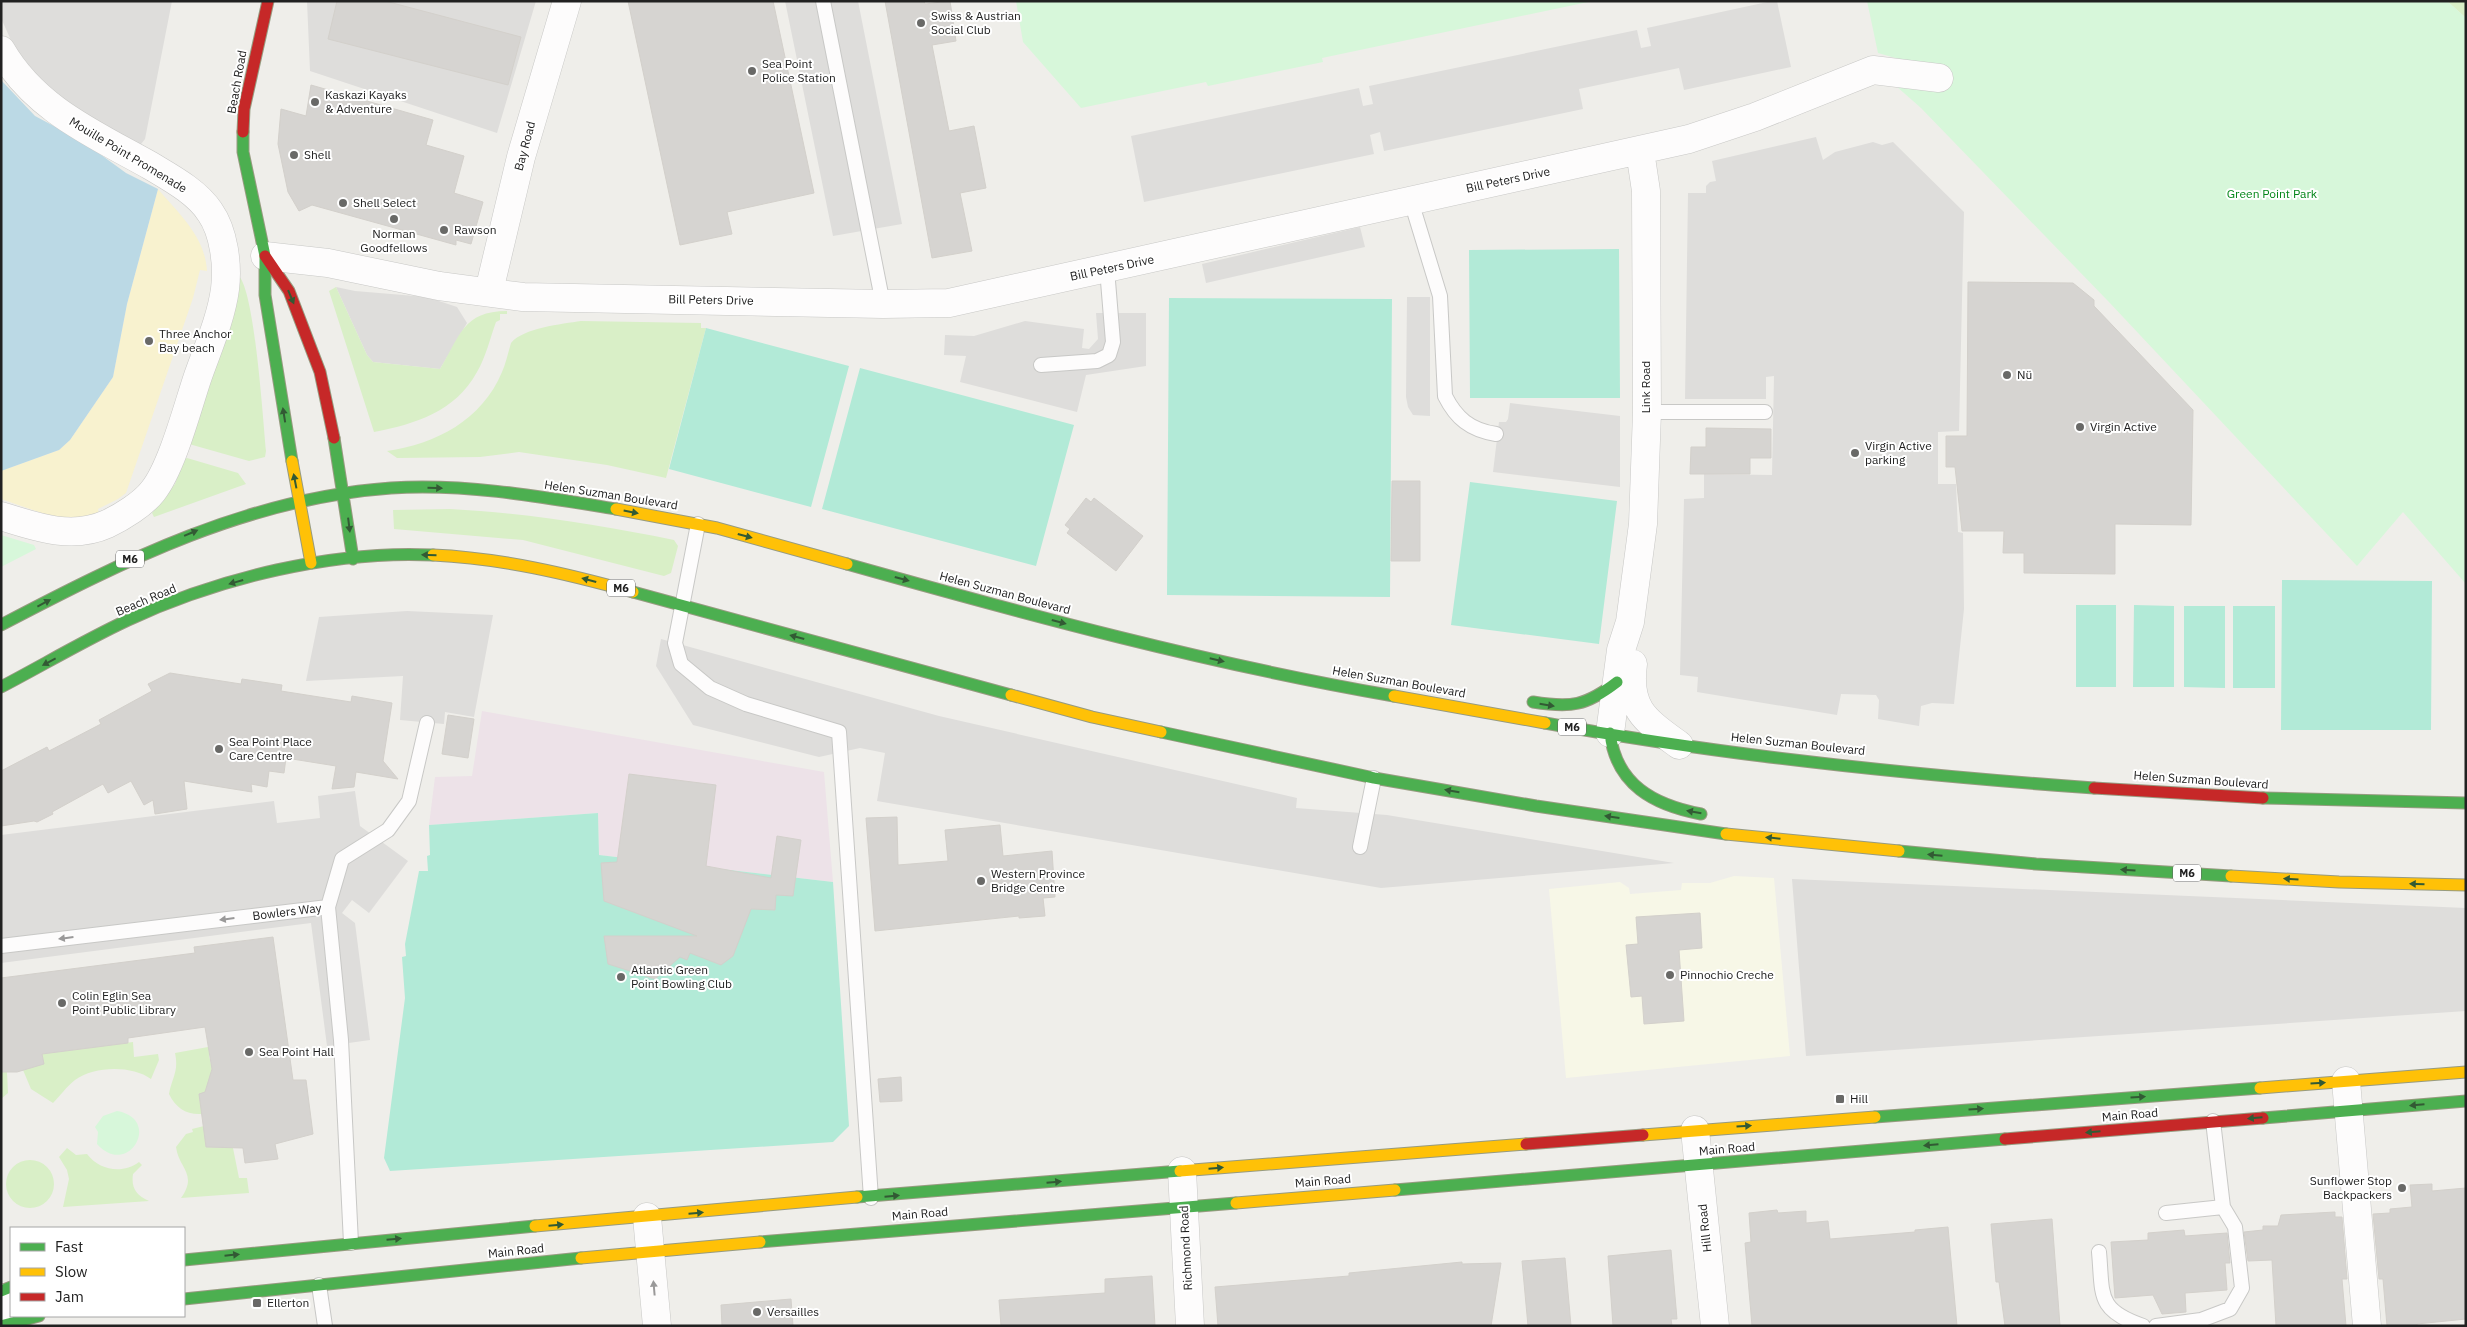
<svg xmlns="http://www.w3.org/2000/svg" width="2467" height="1327" viewBox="0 0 2467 1327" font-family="'IBM Plex Sans',sans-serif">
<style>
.residential{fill:#dedddb}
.industrial{fill:#ede2e8}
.education{fill:#f7f7e7}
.grass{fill:#d9efc7}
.sand{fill:#f8f2cf}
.park{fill:#d7f7da}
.pitch{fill:#b2ead7}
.water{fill:#bbd9e5}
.building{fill:#d6d4d1;stroke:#d3d0cb}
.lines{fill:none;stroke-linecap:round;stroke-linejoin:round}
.lane-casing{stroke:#c8c8c6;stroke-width:16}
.street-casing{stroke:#c8c8c6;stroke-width:29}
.fast-casing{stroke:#979b80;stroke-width:13}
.slow-casing{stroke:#979b80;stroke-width:13}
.jam-casing{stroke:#979b80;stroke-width:13}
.lane{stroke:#fdfcfc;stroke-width:14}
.street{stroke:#fdfcfc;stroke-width:28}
.fast{stroke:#4caf50;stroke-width:11}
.slow{stroke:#ffc107;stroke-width:11}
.jam{stroke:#c62828;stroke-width:11}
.oneway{fill:#325a34}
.oneway2{fill:#9a9999}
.poi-dot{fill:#696967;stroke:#fff;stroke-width:2}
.labels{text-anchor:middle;stroke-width:4;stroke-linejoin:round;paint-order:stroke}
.shield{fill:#fff;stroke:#646464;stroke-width:1}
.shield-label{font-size:11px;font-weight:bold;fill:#212121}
.poi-label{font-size:12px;fill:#212121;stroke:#fff;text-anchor:start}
.street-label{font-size:12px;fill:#212121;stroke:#fff}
.park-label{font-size:12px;fill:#038618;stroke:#fff}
</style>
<rect width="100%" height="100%" fill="#efeeea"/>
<!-- residential -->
<path class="residential" d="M1,1H172L145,139L138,148L65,105L18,56L1,18Z
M307,1H536L497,133L310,71Z
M785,1H858L902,224L833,236Z
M1772,1H1777L1791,67L1684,90L1679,68L1579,89L1583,109L1384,151L1380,132L1370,135L1374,154L1144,202L1131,136L1359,88L1363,106L1373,104L1369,86L1637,30L1641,48L1651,46L1647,28Z
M1816,137L1823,160L1835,152L1873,142L1882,145L1893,142L1964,212L1959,431L1938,432V484H1956L1958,532L1963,533L1964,609L1954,704L1932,703L1921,706L1919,726L1878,719L1879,700L1876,695L1841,694L1837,715L1697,692L1698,677L1680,675L1684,499L1704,498V474L1772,475L1774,376L1766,377V399H1685L1688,193H1706V186L1710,182L1716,181L1712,161Z
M1360,227L1365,247L1206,283L1202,264Z
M336,287L355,291L427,297L457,307L467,323L440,369L373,362L367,355Z
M1407,297H1430V416L1413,415L1408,407L1406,397Z
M1096,313H1146V366L1086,375L1077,412L960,382L966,356L944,355L945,335L974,336L1025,321L1084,329L1082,348L1089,349L1098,339Z
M1510,403L1620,416V487L1493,472L1499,422H1506L1508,419Z
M407,611L493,615L474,717L445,712L444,724L400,720L403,676L306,681L319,617Z
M661,639L939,716L1297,798L1296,808L1387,815L1674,863L1381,888L877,801L885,753L860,748L819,757L693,725L656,666Z
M355,791L360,826L408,861L369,913L352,900L342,913L355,923L370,1040L327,1046L311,923L1,963V835L274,801L277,823L320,818L318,796Z
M1792,879L2466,908V1011L1806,1056Z"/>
<!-- industrial -->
<path class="industrial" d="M482,711L824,772L833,882L599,855L598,813L429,825L435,777L472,776Z"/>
<!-- education -->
<path class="education" d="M1734,876L1774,878L1790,1056L1566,1078L1549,889L1620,882L1629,888L1630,894L1681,890L1682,883H1710Z"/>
<!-- grass -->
<path class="grass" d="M2447,1H2466V18Z
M239,276C255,294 263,420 266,451L265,457L249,461L189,444Z
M336,287L367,355L373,362L440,369C460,336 463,311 507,311V314H500V320L496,322C490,338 486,357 477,372C455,412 415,424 374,432L329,291Z
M581,321L701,323V328H706L666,478L607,465L519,452L480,457L397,458L387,451C436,444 482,420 502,372C506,363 508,353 511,343C523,328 562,324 581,321Z
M187,458L238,473L246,484L154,517L152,513L175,484L184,459Z
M450,509C526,513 600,525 674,540L678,546L671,573L664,576L523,540L394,529L393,510Z
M133,1042L134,1057L158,1054L159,1060L151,1079C132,1065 94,1066 75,1080C67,1086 60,1096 53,1103L31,1089L23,1070L43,1064L42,1054Z
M208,1047L211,1049L209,1056L211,1064L213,1065L202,1114C186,1115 176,1108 169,1094C172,1077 179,1072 175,1053Z
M1,1072H7L8,1093L1,1099Z
M204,1126L206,1147L233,1148L239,1178H247L249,1193L181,1198C198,1174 179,1169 176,1147L186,1134L193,1132L192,1129Z
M67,1148L76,1155L87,1154C100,1171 123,1174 139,1162L142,1165L133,1174C131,1188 136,1195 149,1201L63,1207L69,1179L67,1170L59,1157Z
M6 1184a24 24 0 1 1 48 0a24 24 0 1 1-48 0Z"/>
<!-- sand -->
<path class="sand" d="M158,189C179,214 205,236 207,271L200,270L193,298L126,493L118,499L98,509L100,517L59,519L1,499V471L59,450L70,440L113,377L127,304Z"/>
<!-- park -->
<path class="park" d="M1016,1H1593L1322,58L1323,62L1208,86L1206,82L1081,108L1023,42Z
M1867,1H2447L2466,18V584L2403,512L2357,566L2108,301L1921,108L1896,86L1906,61L1878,53Z
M1,535L34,545L36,549L1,567Z
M117,1111C163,1119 128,1179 97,1144L98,1132L95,1127L103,1116Z"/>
<!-- pitch -->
<path class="pitch" d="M1619,249L1620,398H1470L1469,250Z
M1169,298L1392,299L1390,597L1167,595Z
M706,328L849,366L811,507L669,469Z
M860,368L1074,425L1036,566L822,509Z
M1470,482L1617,501L1599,644L1451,625Z
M2282,580L2432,581L2431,730H2281Z
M2076,605H2116V687H2076Z
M2134,605L2174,606V687H2133Z
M2184,606H2225V688L2184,687Z
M2233,606H2275V688H2233Z
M598,813L599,855L833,882L849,1126L833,1142L390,1171L384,1158L405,998L402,957L406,956L405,944L419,871H428L427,856L430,855L429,825Z"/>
<!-- water -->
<path class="water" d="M1,80L35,116L82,141L126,173L158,189L127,304L113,377L70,440L59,450L1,471Z"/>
<!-- building -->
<path class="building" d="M337,1H385L521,37L508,85L328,39Z
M628,1H773L814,193L727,212L732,234L680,245Z
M885,1H924L925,4L950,1L956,41L932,45L949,131L974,126L986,188L960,193L972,251L932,258Z
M311,85L433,120L426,145L464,156L454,193L483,202L471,244L456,240V245L312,205L299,211L288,192L278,144L281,109L306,116Z
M1968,282L2073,283L2094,300V306L2193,410L2191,525L2115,524V574L2024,573V553H2003L2004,531H1962L1955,467H1946V436H1967Z
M1706,428L1771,429V458H1750V474H1690L1691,447H1706Z
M1392,481H1420V561H1391Z
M1086,498L1091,502L1094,498L1143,536L1116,571L1067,533L1070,529L1065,525Z
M170,673L241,684L242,679L282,685L281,691L351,702L352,696L392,703L383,761L398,779L356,772L354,787L332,789L336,766L286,758L284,773L269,771L267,787L251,784L252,792L184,781L187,809L155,814L153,800L144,805L131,781L108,793L103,784L52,812L53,814L37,822L34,821L1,826V771L47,747L49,751L101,724L99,720L152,691L148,684Z
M448,715L474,719L468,758L442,754Z
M629,774L716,785L706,866L771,878L777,836L801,840L793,896L776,895L775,910L751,909L733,956L721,965L690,953L687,960L680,957L655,979L608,964L604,936H697L604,901L601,863L617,862Z
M897,817L898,865L948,861L945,830L1000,825L1003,856L1052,851L1055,897L1043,898L1045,916L1019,918V916L875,931L866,818Z
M1700,913L1702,948L1679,950L1684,1021L1644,1024L1642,996L1631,997L1626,945L1638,944L1636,917Z
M273,937L293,1080H306L313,1134L275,1144L278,1159L245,1163L243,1148L206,1147L199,1094L205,1092L212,1069L205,1027L128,1038V1043L42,1054L44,1064L17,1072H1V978L195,953L194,947Z
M901,1077L902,1101L880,1102L878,1079Z
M2432,1184V1191L2466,1188V1319L2417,1324V1326H2387L2383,1279H2379L2373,1214L2390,1213V1209L2412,1207L2410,1185Z
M1777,1210L1778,1213L1806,1211V1223L1828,1221L1830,1239L1915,1232V1230L1948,1227L1957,1326H1752L1745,1243L1751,1242L1749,1213Z
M2335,1212V1217H2342L2347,1279H2342L2346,1326H2276L2272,1260L2248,1261L2244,1232L2263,1230V1226H2278L2281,1215Z
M2052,1219L2060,1326H2005L1999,1282H1996L1991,1224Z
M2184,1230L2185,1236L2227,1233L2230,1263H2225L2227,1290L2185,1293L2186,1312L2162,1314L2153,1295L2115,1298L2111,1242L2148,1240V1233Z
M1671,1250L1677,1319H1671L1672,1326H1613L1608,1256Z
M1565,1258L1571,1326H1528L1522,1261Z
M1462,1262V1264L1501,1263L1491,1326H1218L1215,1287L1349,1276V1273Z
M1152,1276L1155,1326H1001L999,1300L1105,1293V1279Z
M791,1299L793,1326H722L721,1305Z"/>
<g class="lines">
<!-- lane casing -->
<g class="lane-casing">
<path id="lane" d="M823,1L883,304
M1411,201L1440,296L1445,396C1456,418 1470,430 1496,434
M1041,365L1097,361L1109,355L1113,342L1107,269
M1647,412H1765
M698,524L675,643L681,664L710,688L746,704L839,732L871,1198
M1360,847L1374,778
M1,946L328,907
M2213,1121L2223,1207
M351,1243L341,1040L328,907L342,859L388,830L409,801L427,723
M2099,1252C2103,1295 2096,1310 2143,1326
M319,1285L325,1326
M2156,1326L2201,1320L2230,1309L2242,1288L2235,1227L2223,1207L2166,1213"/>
</g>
<!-- street casing -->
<g class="street-casing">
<path id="street" d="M1,50C35,109 94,134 151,166C171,178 197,192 210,212C224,232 228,265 225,289C221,319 207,350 197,379C187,409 172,467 153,491C143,504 122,517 107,524C72,540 36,527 1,516
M265,256L328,263L439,286L523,297L883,304L949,303L1689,139L1755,117L1873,70L1939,78
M489,291L521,157L567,1
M1633,664C1627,709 1645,720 1679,745
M1610,733L1621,650L1630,622L1643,524L1647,412L1646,191L1640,151
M2346,1081L2367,1326
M1695,1130L1715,1326
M1182,1171L1190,1326
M647,1217L657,1326
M1,1298L6,1326"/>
</g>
<!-- fast casing -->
<g class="fast-casing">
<path id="fast" d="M243,132V152L265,256V295L292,461
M334,438L353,559
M847,564C1028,615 1209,664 1394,696
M633,592L1011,695
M1,625C125,560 249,498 391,488C465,483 543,497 616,509
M1,687C43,665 85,640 128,620C219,578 333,550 433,555
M1533,702C1571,708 1586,706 1617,682
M1545,723C1726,756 1910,775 2094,788
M1161,732L1374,778L1536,806L1726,834
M1610,733C1616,785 1654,805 1701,814
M2263,798L2466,803
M1899,851L2036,864L2231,876
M1875,1117L2260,1088
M2263,1118L2466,1101
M1395,1190L2005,1139
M857,1197L1180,1171
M760,1242L1236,1203
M184,1260L535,1226
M1,1291L11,1287
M184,1299L581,1258
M1,1326L39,1316"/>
</g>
<!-- slow casing -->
<g class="slow-casing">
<path id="slow" d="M292,461L311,563
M616,509L717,528L847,564
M433,555C501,558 568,574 633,592
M1011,695L1092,717L1161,732
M1394,696L1545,723
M1726,834L1899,851
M2231,876L2339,882L2466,885
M2260,1088L2466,1072
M1643,1135L1875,1117
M1180,1171L1526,1144
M1236,1203L1395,1190
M535,1226L857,1197
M581,1258L760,1242"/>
</g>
<!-- jam casing -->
<g class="jam-casing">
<path id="jam" d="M243,132L244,109L268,1
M265,256L289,291L320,372L334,438
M2094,788L2263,798
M2005,1139L2263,1118
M1526,1144L1643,1135"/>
</g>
<!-- lane -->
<use href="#lane" class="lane"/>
<!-- street -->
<use href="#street" class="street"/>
<!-- fast -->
<use href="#fast" class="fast"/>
<!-- slow -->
<use href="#slow" class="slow"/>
<!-- jam -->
<use href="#jam" class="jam"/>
</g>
<!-- one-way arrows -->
<defs><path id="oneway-solid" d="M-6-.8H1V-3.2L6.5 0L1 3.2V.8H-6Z" transform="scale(1.25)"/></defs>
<g class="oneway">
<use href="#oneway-solid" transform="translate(291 297) rotate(67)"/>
<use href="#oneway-solid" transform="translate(284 415) rotate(-99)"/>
<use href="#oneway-solid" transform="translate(295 481) rotate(-101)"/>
<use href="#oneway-solid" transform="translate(435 488) rotate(2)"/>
<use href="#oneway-solid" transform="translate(631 512) rotate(11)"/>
<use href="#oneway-solid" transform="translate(349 525) rotate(83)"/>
<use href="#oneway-solid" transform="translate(191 533) rotate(-23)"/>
<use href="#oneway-solid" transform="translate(745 536) rotate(15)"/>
<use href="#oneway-solid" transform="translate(429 555) rotate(-179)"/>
<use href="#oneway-solid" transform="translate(902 579) rotate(15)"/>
<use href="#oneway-solid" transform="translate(589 580) rotate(-165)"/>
<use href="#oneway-solid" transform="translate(236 582) rotate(164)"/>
<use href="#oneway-solid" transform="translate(44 603) rotate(-28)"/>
<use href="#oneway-solid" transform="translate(1059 622) rotate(15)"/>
<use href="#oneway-solid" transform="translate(797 637) rotate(-165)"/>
<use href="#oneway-solid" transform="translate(1217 660) rotate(13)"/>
<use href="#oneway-solid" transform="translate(49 662) rotate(152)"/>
<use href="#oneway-solid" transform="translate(1547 705) rotate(9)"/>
<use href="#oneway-solid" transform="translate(1452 791) rotate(-170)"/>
<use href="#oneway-solid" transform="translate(1694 812) rotate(-170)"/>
<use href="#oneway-solid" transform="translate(1612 817) rotate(-172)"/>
<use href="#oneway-solid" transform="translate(1773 838) rotate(-174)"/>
<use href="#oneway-solid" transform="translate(1935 855) rotate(-175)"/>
<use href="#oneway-solid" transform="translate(2128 870) rotate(-176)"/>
<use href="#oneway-solid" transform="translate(2291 879) rotate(-177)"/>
<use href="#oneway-solid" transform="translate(2417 884) rotate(-179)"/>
<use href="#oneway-solid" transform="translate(2318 1083) rotate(-4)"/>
<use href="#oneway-solid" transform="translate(2138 1097) rotate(-4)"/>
<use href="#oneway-solid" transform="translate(2417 1105) rotate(175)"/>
<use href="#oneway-solid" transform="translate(1976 1109) rotate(-4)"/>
<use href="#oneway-solid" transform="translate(2255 1118) rotate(175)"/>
<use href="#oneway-solid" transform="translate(1744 1126) rotate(-4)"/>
<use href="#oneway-solid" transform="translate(2093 1132) rotate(175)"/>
<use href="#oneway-solid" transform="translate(1931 1145) rotate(175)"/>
<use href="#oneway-solid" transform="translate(1216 1168) rotate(-5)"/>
<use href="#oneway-solid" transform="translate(1054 1182) rotate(-5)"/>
<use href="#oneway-solid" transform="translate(892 1196) rotate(-5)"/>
<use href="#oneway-solid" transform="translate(696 1213) rotate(-5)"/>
<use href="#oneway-solid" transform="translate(556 1225) rotate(-5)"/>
<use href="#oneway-solid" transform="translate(394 1239) rotate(-5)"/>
<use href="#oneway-solid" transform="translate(232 1255) rotate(-6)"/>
</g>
<g class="oneway2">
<use href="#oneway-solid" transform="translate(227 919) rotate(173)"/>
<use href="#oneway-solid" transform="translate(66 938) rotate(173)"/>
<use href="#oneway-solid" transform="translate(654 1288) rotate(-95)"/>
</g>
<!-- markers -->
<g class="poi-dot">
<circle cx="921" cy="23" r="5"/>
<circle cx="752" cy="71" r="5"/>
<circle cx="315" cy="102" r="5"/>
<circle cx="294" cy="155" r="5"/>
<circle cx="343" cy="203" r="5"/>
<circle cx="394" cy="219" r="5"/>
<circle cx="444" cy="230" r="5"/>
<circle cx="149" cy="341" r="5"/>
<circle cx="2007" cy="375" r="5"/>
<circle cx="2080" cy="427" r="5"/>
<circle cx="1855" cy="453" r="5"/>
<circle cx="219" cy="749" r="5"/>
<circle cx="981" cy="881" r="5"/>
<circle cx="1670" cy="975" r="5"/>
<circle cx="621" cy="977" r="5"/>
<circle cx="62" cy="1003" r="5"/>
<circle cx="249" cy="1052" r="5"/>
<rect x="1835" y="1094" width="10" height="10" rx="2.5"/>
<circle cx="2402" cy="1188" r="5"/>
<rect x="252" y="1298" width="10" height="10" rx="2.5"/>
<circle cx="757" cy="1312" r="5"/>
</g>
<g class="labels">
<!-- shield labels -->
<g class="shield">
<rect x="116" y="550.5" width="28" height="17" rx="4"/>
<rect x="607" y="579.5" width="28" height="17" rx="4"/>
<rect x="1558" y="718.5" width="28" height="17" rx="4"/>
<rect x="2173" y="864.5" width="28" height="17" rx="4"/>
</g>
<g class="shield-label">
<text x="130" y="563">M6</text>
<text x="621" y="592">M6</text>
<text x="1572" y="731">M6</text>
<text x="2187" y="877">M6</text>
</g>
<!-- poi labels -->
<g class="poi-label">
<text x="931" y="20">Swiss &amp; Austrian<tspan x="931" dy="14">Social Club</tspan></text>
<text x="762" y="68">Sea Point<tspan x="762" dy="14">Police Station</tspan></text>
<text x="325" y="99">Kaskazi Kayaks<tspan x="325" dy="14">&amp; Adventure</tspan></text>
<text x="304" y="159">Shell</text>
<text x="353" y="207">Shell Select</text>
<text x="454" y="234">Rawson</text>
<text x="394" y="238" text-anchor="middle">Norman<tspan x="394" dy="14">Goodfellows</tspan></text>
<text x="159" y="338">Three Anchor<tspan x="159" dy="14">Bay beach</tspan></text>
<text x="2017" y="379">Nü</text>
<text x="2090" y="431">Virgin Active</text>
<text x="1865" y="450">Virgin Active<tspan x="1865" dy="14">parking</tspan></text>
<text x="229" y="746">Sea Point Place<tspan x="229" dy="14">Care Centre</tspan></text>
<text x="991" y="878">Western Province<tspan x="991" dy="14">Bridge Centre</tspan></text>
<text x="631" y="974">Atlantic Green<tspan x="631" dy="14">Point Bowling Club</tspan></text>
<text x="1680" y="979">Pinnochio Creche</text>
<text x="72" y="1000">Colin Eglin Sea<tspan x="72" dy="14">Point Public Library</tspan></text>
<text x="259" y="1056">Sea Point Hall</text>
<text x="1850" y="1103">Hill</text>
<text x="2392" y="1185" text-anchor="end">Sunflower Stop<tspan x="2392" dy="14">Backpackers</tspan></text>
<text x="267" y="1307">Ellerton</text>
<text x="767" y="1316">Versailles</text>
</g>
<!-- street labels -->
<g class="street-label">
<text transform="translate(237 82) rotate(-80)" y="4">Beach Road</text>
<text transform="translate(525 146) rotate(-75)" y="4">Bay Road</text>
<text transform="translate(128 155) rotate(31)" y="4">Mouille Point Promenade</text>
<text transform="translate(1508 180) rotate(-12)" y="4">Bill Peters Drive</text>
<text transform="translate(1112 268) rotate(-12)" y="4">Bill Peters Drive</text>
<text transform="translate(711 300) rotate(1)" y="4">Bill Peters Drive</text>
<text transform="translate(1646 387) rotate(-90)" y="4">Link Road</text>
<text transform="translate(611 495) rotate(9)" y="4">Helen Suzman Boulevard</text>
<text transform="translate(1005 593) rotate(15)" y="4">Helen Suzman Boulevard</text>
<text transform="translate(146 600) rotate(-23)" y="4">Beach Road</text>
<text transform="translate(1399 682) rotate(10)" y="4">Helen Suzman Boulevard</text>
<text transform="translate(1798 744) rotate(6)" y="4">Helen Suzman Boulevard</text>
<text transform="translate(2201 780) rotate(4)" y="4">Helen Suzman Boulevard</text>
<text transform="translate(287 912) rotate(-7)" y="4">Bowlers Way</text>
<text transform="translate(2130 1115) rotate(-5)" y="4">Main Road</text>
<text transform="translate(1727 1149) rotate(-5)" y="4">Main Road</text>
<text transform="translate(1323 1181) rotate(-5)" y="4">Main Road</text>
<text transform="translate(920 1214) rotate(-5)" y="4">Main Road</text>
<text transform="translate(1705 1228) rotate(-96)" y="4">Hill Road</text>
<text transform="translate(1186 1248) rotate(-93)" y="4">Richmond Road</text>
<text transform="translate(516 1251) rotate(-6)" y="4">Main Road</text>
</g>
<!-- park labels -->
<g class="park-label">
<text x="2272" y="198">Green Point Park</text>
</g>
</g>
<!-- border -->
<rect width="2467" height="1327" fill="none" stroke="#212121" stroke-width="5"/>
<!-- legend -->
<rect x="10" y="1227" width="175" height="90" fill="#ffffff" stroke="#a6a6a6"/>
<rect x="20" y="1243" width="25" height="8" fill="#4caf50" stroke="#a6a6a6"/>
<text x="55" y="1252" font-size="15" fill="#212121">Fast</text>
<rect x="20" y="1268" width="25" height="8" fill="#ffc107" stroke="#a6a6a6"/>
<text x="55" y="1277" font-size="15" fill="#212121">Slow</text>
<rect x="20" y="1293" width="25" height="8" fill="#c62828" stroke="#a6a6a6"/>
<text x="55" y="1302" font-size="15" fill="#212121">Jam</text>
</svg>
